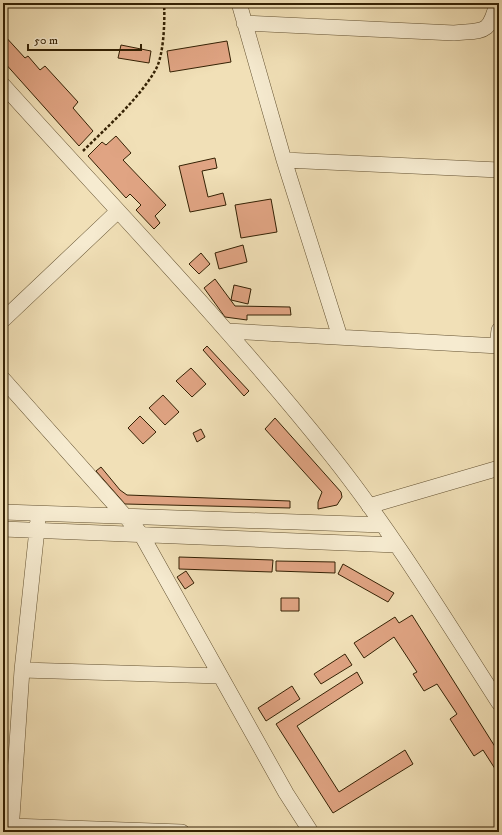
<svg xmlns="http://www.w3.org/2000/svg" width="502" height="835" viewBox="0 0 502 835" font-family="'IM FELL DW Pica',serif">
<style>
.building{fill:#e0a483;stroke:#342104}
.lines{fill:none;stroke-linecap:round;stroke-linejoin:round}
.minor-casing{stroke:#635131;stroke-width:16}
.path{stroke:#342104;stroke-width:2.5;stroke-dasharray:3 2;stroke-linecap:butt}
.minor{stroke:#f6ebd0;stroke-width:15}
</style>
<rect width="100%" height="100%" fill="#f1e0b7"/>
<filter id="stains"><feTurbulence type="fractalNoise" baseFrequency=".005" numOctaves="4"/><feColorMatrix values="0 0 0 0 .2 0 0 0 0 .09 0 0 0 0 .02 0 0 0 .5 -.17"/></filter>
<radialGradient id="worn" r=".72"><stop offset=".6" stop-color="#630" stop-opacity="0"/><stop offset="1" stop-color="#630" stop-opacity=".3"/></radialGradient>
<!-- building -->
<path class="building" d="M3,34L25,58L28,56L40,70L45,66L78,102L73,108L93,131L79,146L3,61Z
M227,41L231,62L170,72L167,51Z
M121,45L151,51L149,63L118,58Z
M116,136L131,153L123,160L166,205L155,216L160,223L154,229L136,210L141,205L130,194L126,198L88,156L102,142L106,145Z
M215,158L217,168L202,171L208,197L223,193L226,205L190,212L179,166Z
M271,199L277,232L241,238L235,205Z
M243,245L247,262L219,269L215,253Z
M201,253L210,264L199,274L189,264Z
M215,279L235,306L290,307L291,315H247V320L225,317L204,288Z
M234,285L251,289L248,304L231,300Z
M207,346L249,391L244,396L203,350Z
M191,368L206,384L192,397L176,381Z
M163,395L179,412L165,425L149,408Z
M140,416L156,432L143,444L128,428Z
M275,418L341,492L342,497L337,505L318,509V502L322,492L265,429Z
M201,429L205,437L197,442L193,433Z
M101,467L120,490L127,495L290,501V508L125,504L96,471Z
M179,557L273,560L272,572L179,569Z
M276,561L335,562V573L276,571Z
M343,564L394,593L388,602L338,574Z
M186,571L194,583L185,589L177,577Z
M281,598H299V611H281Z
M412,615L499,753V775L483,750L474,756L450,719L457,714L437,684L424,691L413,674L417,672L394,637L364,658L354,643L395,617L399,623Z
M345,654L352,665L321,684L314,674Z
M357,672L363,683L297,726L339,792L405,750L413,764L333,813L276,724Z
M292,686L300,699L266,721L258,708Z"/>
<g class="lines">
<!-- minor casing -->
<g class="minor-casing">
<path id="minor" d="M239,3L284,160L340,337
M244,23L454,33C484,30 489,35 497,3
M3,85C113,207 228,326 331,455C393,533 445,619 499,703
M284,160L499,170
M3,320L118,211
M227,331L499,346
M497,346L499,330
M3,379L141,534L286,793L311,832
M369,506L499,468
M3,512L383,525
M3,529L396,545
M22,670L220,676
M11,826L182,832
M11,832L22,670L38,520"/>
</g>
<!-- path -->
<path class="path" d="M83,151C106,128 140,98 156,69C164,54 165,20 164,3"/>
<!-- minor -->
<use href="#minor" class="minor"/>
</g>
<!-- margin -->
<rect width="502" height="835" fill="none" stroke="#f1e0b7" stroke-width="16"/>
<rect x="4" y="4" width="494" height="827" fill="none" stroke="#342104" stroke-width="2"/>
<rect x="8" y="8" width="486" height="819" fill="none" stroke="#342104"/>
<!-- scale -->
<path d="M28 44v6h113v-6" fill="none" stroke="#342104" stroke-width="2"/>
<text x="34" y="44" font-size="12" fill="#342104" stroke="#f6ebd0" stroke-width="3" paint-order="stroke">50 m</text>
<rect width="100%" height="100%" filter="url(#stains)"/>
<rect width="100%" height="100%" fill="url(#worn)"/>
</svg>
